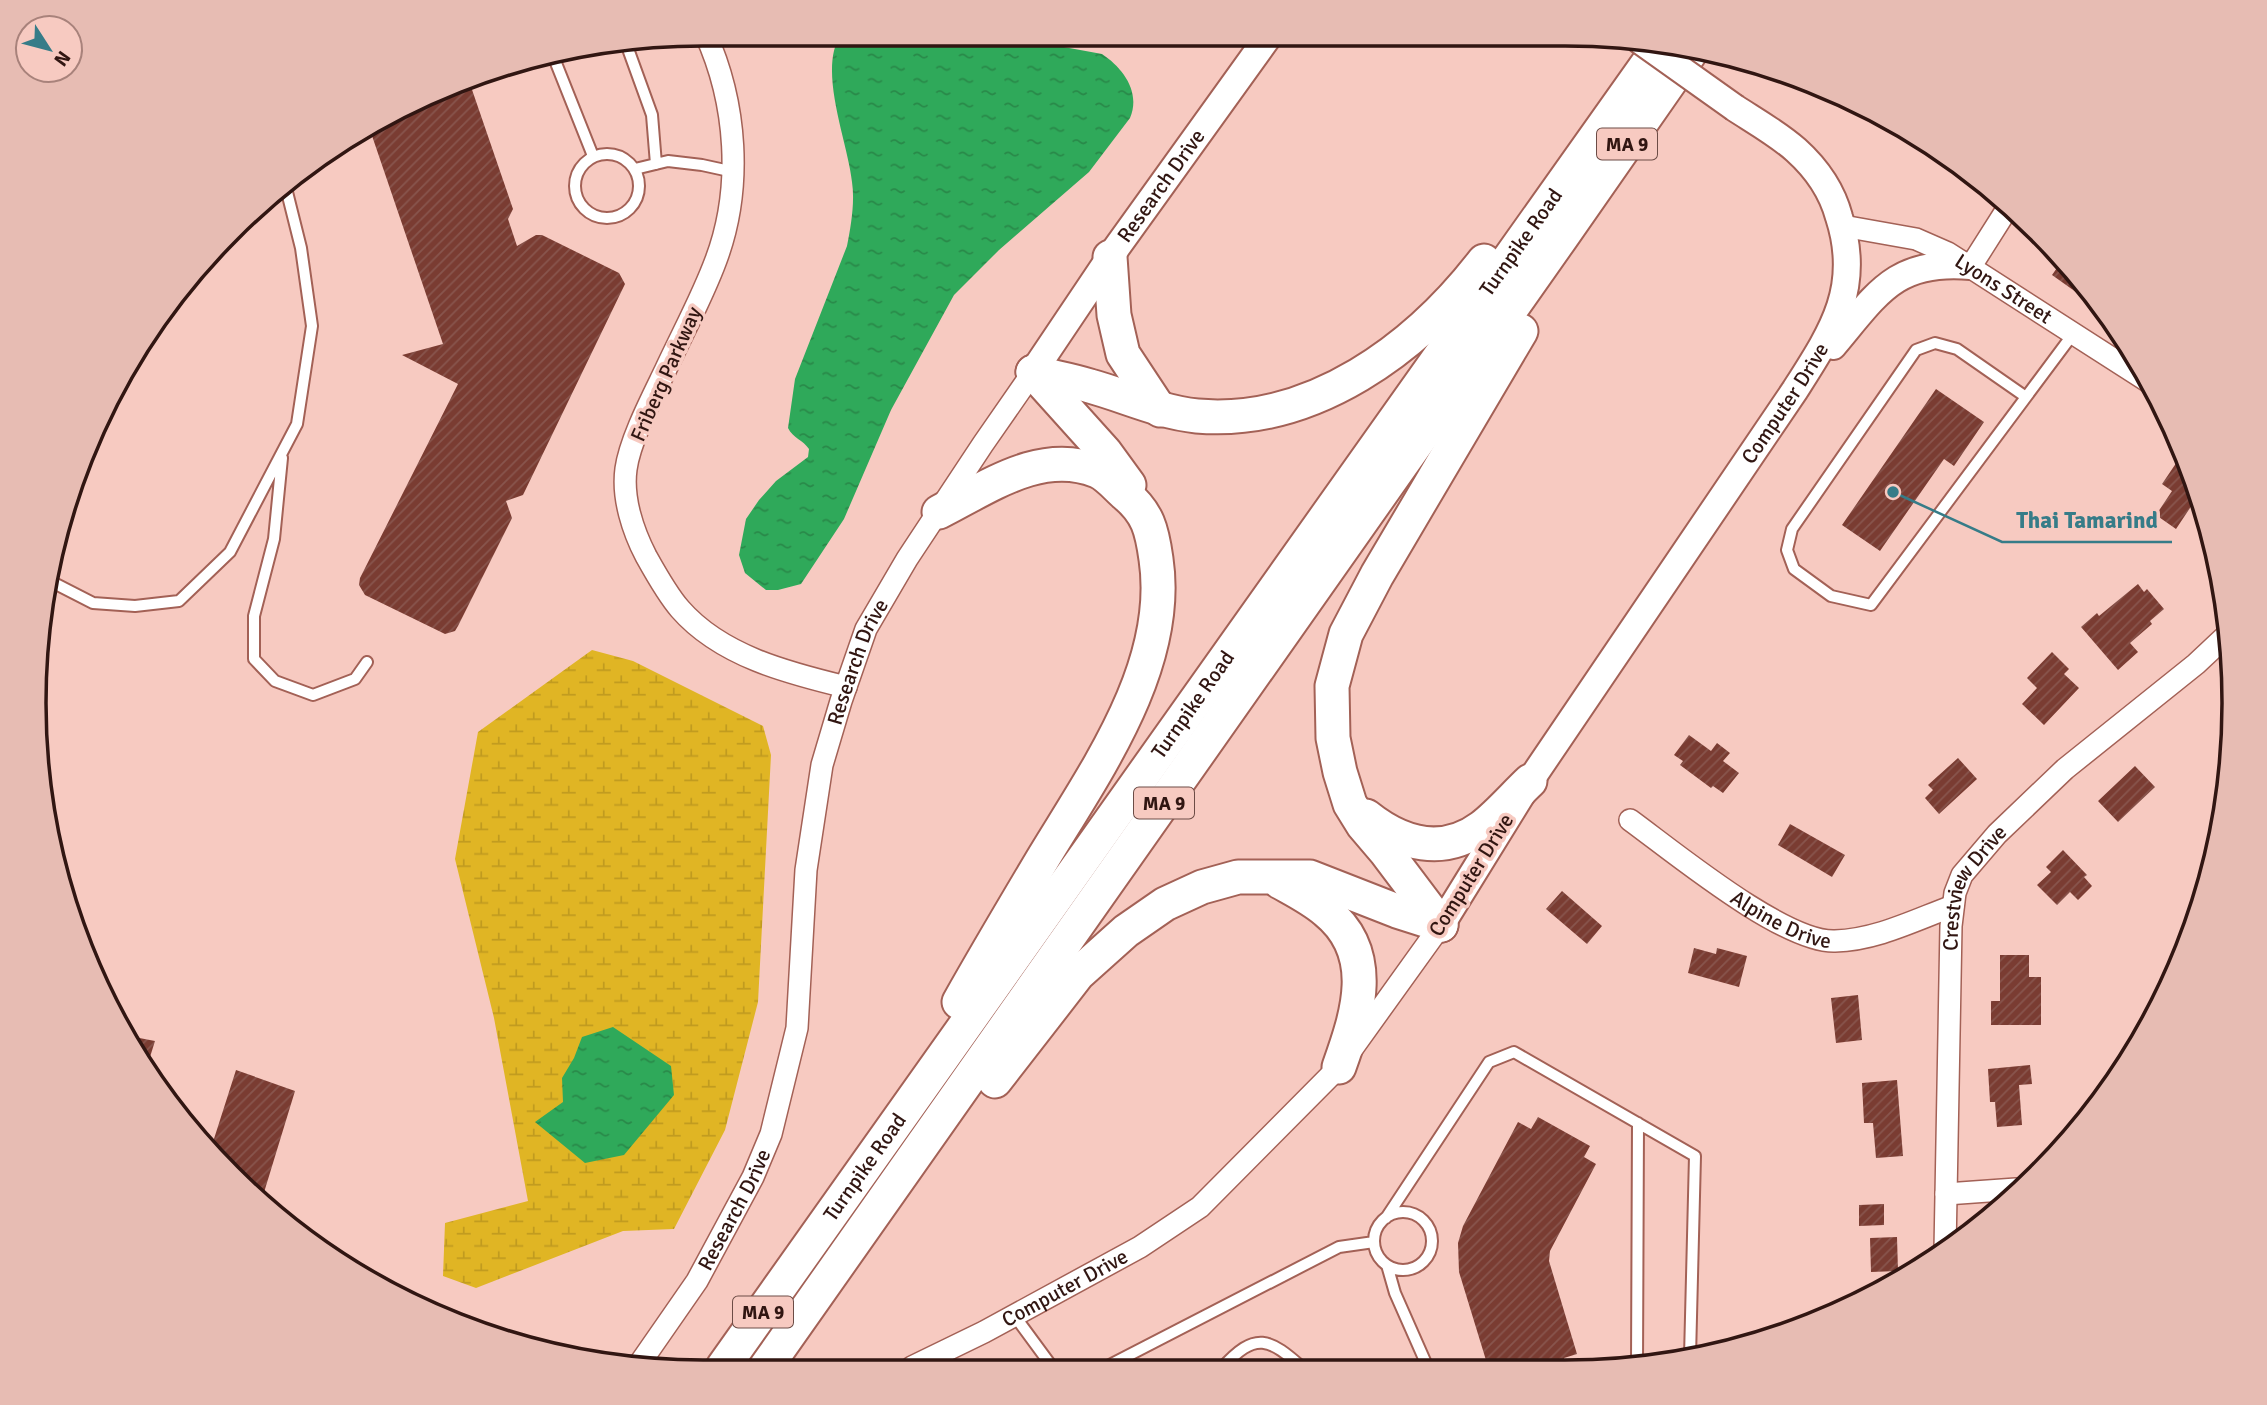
<svg xmlns="http://www.w3.org/2000/svg" width="2267" height="1405" viewBox="0 0 2267 1405" font-family="Signika,sans-serif">
<style>
.wetland{fill:url(#wetland-marsh)}
.water{fill:url(#water-ripples)}
.building{fill:url(#building-hatch)}
.lines{fill:none;stroke-linecap:round;stroke-linejoin:round}
.service-casing{stroke:#a36156;stroke-width:14}
.minor-casing{stroke:#a36156;stroke-width:24}
.tertiary-casing{stroke:#a36156;stroke-width:30}
.trunk-casing{stroke:#a36156;stroke-width:37}
.service{stroke:#fff;stroke-width:10}
.minor{stroke:#fff;stroke-width:21}
.tertiary{stroke:#fff;stroke-width:26}
.trunk{stroke:#fff;stroke-width:33}
.tertiary-bridge-casing{stroke:#a36156;stroke-width:30;stroke-linecap:butt}
.tertiary-bridge{stroke:#fff;stroke-width:26}
.labels{text-anchor:middle;stroke-width:7;stroke-linejoin:round;paint-order:stroke}
.shield{fill:#f7cac1;stroke:#6c4c46;stroke-width:2}
.shield-label{font-size:19px;font-weight:bold;fill:#311612}
.street-label{font-size:21px;fill:#311612;stroke:#f7cac1}
.rim{fill:none;stroke:#311612;stroke-width:3.5}
.leader{fill:none;stroke:#367c88;stroke-width:2.5}
.callout-dot{fill:#367c88;stroke:#f7cac1;stroke-width:2.5}
.callout-label{font-size:23px;text-anchor:middle;font-weight:bold;fill:#367c88;stroke:#f7cac1;stroke-width:7;stroke-linejoin:round;paint-order:stroke}
</style>
<defs>
<pattern id="wetland-marsh" width="20" height="14" patternUnits="userSpaceOnUse" patternTransform="scale(1.75)"><rect width="20" height="14" fill="#e0b524"/><path d="M1 5h8M5 5V1M11 12h8M15 12V8" fill="none" stroke="#c19b1f"/></pattern>
<pattern id="water-ripples" width="26" height="14" patternUnits="userSpaceOnUse" patternTransform="scale(1.75)"><rect width="26" height="14" fill="#2fa95a"/><path d="M2 4q2-2 4 0t4 0M15 11q2-2 4 0t4 0" fill="none" stroke="#298949"/></pattern>
<pattern id="building-hatch" width="6" height="6" patternUnits="userSpaceOnUse" patternTransform="scale(1.75)"><rect width="6" height="6" fill="#7a3c32"/><path d="M-1 1l2-2M0 6l6-6M5 7l2-2" fill="none" stroke="#88554d"/></pattern>
</defs>
<rect width="100%" height="100%" fill="#f7cac1"/>
<!-- wetland -->
<path class="wetland" d="M592,650L633,661L763,726L771,755L758,1002L725,1130L674,1229L623,1231L476,1288L443,1276L445,1223L528,1201L494,1018L455,859L478,732Z"/>
<!-- water -->
<path class="water" d="M841,34L999,35L1102,54C1123,68 1141,92 1130,118L1089,172L999,250L954,295L891,410L844,519L801,584L778,590H766L745,573L739,555L746,519L759,500L776,481L808,457L809,449C803,440 793,438 788,428L795,379L847,246C851,226 855,202 852,182C848,142 817,70 841,34Z
M613,1027L671,1066L674,1095L624,1155L585,1163L535,1122L563,1102L562,1078L574,1058L582,1037Z"/>
<!-- building -->
<path class="building" d="M468,78L513,209L508,219L517,246L536,235H542L619,273L625,284L523,495L506,501L512,518L458,626L455,631L445,634L365,595L359,585L360,578L458,384L402,355L443,344L369,127Z
M2064,258L2099,305L2097,307L2052,275Z
M1936,389L1984,422L1954,466L1944,459L1880,551L1842,525Z
M2183,453L2200,493L2176,529L2156,515L2172,491L2162,484Z
M2138,584L2144,592L2147,589L2164,609L2150,621L2152,624L2130,643L2138,652L2118,670L2081,627L2097,613L2099,616Z
M2052,652L2069,669L2064,674L2079,688L2044,725L2022,704L2037,688L2027,678Z
M1689,735L1711,751L1717,743L1730,753L1723,761L1739,773L1723,793L1713,786L1711,788L1680,765L1683,761L1674,755Z
M1958,758L1977,779L1939,814L1925,798L1933,790L1928,785Z
M2135,766L2155,787L2118,822L2098,801Z
M1790,824L1845,855L1832,877L1778,845Z
M2063,850L2087,875L2084,877L2092,886L2078,900L2070,892L2057,905L2037,885L2051,872L2046,867Z
M1562,891L1602,926L1587,944L1546,909Z
M1694,948L1716,954L1717,948L1747,956L1739,987L1688,973Z
M2000,955H2029V977H2041V1025H1991V1001H2000Z
M1858,995L1862,1040L1836,1043L1831,998Z
M129,1036L155,1041L145,1073L134,1048Z
M2030,1065L2032,1084L2019,1085L2022,1125L1997,1127L1995,1102H1990L1988,1069Z
M236,1070L295,1091L262,1199L212,1145Z
M1897,1080L1903,1156L1876,1158L1873,1123H1864L1862,1083Z
M1538,1117L1590,1146L1584,1157L1596,1164L1550,1251L1549,1261L1577,1354L1564,1358L1567,1370H1489L1459,1272L1458,1243L1463,1226L1518,1122L1531,1129Z
M1884,1204V1225L1859,1226V1205Z
M1897,1237L1898,1271L1871,1272L1870,1238Z"/>
<g class="lines">
<!-- service casing -->
<g class="service-casing">
<path id="service" d="M627,46L652,115L656,164
M554,58L593,156
M575 186a32 32 0 1 1 64 0a32 32 0 1 1-64 0Z
M635,169L668,161L702,165L734,172
M2026,397L1957,349L1935,343L1916,350L1792,529L1787,550L1794,569L1831,596L1871,605L2073,334
M282,458L274,539L254,616V659L275,681L313,695L355,679L367,662
M50,581L93,603L135,606L179,601L230,552L297,424L312,326L301,248L286,188
M1374 1241a29 29 0 1 1 58 0a29 29 0 1 1-58 0Z
M1386,1218L1489,1062L1514,1052L1695,1156L1690,1357
M1387,1265L1395,1293L1429,1370
M1014,1315L1053,1368
M1637,1366L1638,1123
M1104,1368L1339,1247L1374,1242
M1221,1369C1256,1330 1269,1338 1304,1369"/>
</g>
<!-- minor casing -->
<g class="minor-casing">
<g id="minor">
<path d="M705,33C737,103 743,188 716,260C702,298 682,334 665,371C652,398 630,440 626,469C622,498 633,531 646,556C656,574 667,594 680,609C721,656 788,673 846,687"/>
<path id="s1" d="M1843,226L1916,239L1948,253L2152,384"/>
<path d="M1971,266L2009,206"/>
<path id="s2" d="M1630,820C1674,852 1784,943 1835,941C1876,940 1915,920 1953,906"/>
<path d="M1946,1194L2016,1189"/>
<path id="s3" d="M1945,1250L1951,926L1955,893L1962,875L1997,834L2065,769L2196,664L2229,633"/>
<path id="s4" d="M638,1366L697,1281L753,1177L771,1134L797,1028L806,870L822,765L841,701L866,629L907,559L983,444L1033,372"/>
<path id="s5" d="M912,1367L984,1332L1140,1247L1200,1207L1339,1067L1441,925"/>
</g>
</g>
<!-- tertiary casing -->
<g class="tertiary-casing">
<g id="tertiary">
<path d="M1833,346C1877,294 1895,259 1971,266"/>
<path id="s6" d="M1033,372L1117,247L1268,37"/>
<path id="s7" d="M1441,925L1530,781L1795,390C1832,332 1862,288 1839,217C1832,191 1816,168 1796,150C1778,134 1755,121 1735,108"/>
</g>
</g>
<!-- trunk casing -->
<g class="trunk-casing">
<g id="trunk">
<path d="M1110,257L1114,315L1123,354L1160,410"/>
<path d="M1033,372C1052,377 1072,380 1090,386C1126,396 1159,412 1197,416C1313,426 1417,348 1484,261"/>
<path d="M1033,372L1105,452L1129,485"/>
<path d="M939,512C987,488 1041,448 1097,471C1107,475 1117,487 1125,494C1148,513 1152,530 1156,559C1172,666 1095,772 1042,860C1014,907 986,954 959,1002"/>
<path d="M1366,816C1401,844 1443,856 1482,827C1499,814 1514,796 1530,781"/>
<path d="M1280,882C1296,891 1312,899 1326,911C1378,953 1358,1014 1339,1067"/>
<path d="M1441,925L1386,852L1363,825L1350,804L1340,772L1333,738L1332,686L1346,634L1377,575L1521,331"/>
<path d="M995,1081L1078,974L1126,931L1165,904L1202,887L1238,877H1310L1397,911L1441,925"/>
<path id="s8" d="M723,1367L1663,42"/>
<path d="M766,1367L1561,238L1692,50"/>
</g>
</g>
<!-- service -->
<use href="#service" class="service"/>
<!-- minor -->
<use href="#minor" class="minor"/>
<!-- tertiary -->
<use href="#tertiary" class="tertiary"/>
<!-- trunk -->
<use href="#trunk" class="trunk"/>
<!-- tertiary-bridge casing -->
<g class="tertiary-bridge-casing">
<path id="tertiary-bridge" d="M1638,39L1735,108"/>
</g>
<!-- tertiary-bridge -->
<use href="#tertiary-bridge" class="tertiary-bridge"/>
</g>
<g class="labels">
<!-- shield labels -->
<g class="shield">
<rect x="1597" y="128.5" width="60" height="31" rx="5"/>
<rect x="1134" y="787.5" width="60" height="31" rx="5"/>
<rect x="733" y="1296.5" width="60" height="31" rx="5"/>
</g>
<g class="shield-label">
<text x="1627" y="151">MA 9</text>
<text x="1164" y="810">MA 9</text>
<text x="763" y="1319">MA 9</text>
</g>
<!-- street labels -->
<g class="street-label">
<text dy="7" stroke="none"><textPath href="#s6" startOffset="226">Research Drive</textPath></text>
<text dy="7" stroke="none"><textPath href="#s8" startOffset="1379">Turnpike Road</textPath></text>
<text dy="7" stroke="none"><textPath href="#s1" startOffset="175">Lyons Street</textPath></text>
<text transform="translate(666 374) rotate(-66)" y="7">Friberg Parkway</text>
<text dy="7" stroke="none"><textPath href="#s7" startOffset="625">Computer Drive</textPath></text>
<text dy="7" stroke="none"><textPath href="#s4" startOffset="751">Research Drive</textPath></text>
<text dy="7" stroke="none"><textPath href="#s8" startOffset="812">Turnpike Road</textPath></text>
<text transform="translate(1471 875) rotate(-58)" y="7">Computer Drive</text>
<text dy="7" stroke="none"><textPath href="#s3" startOffset="369">Crestview Drive</textPath></text>
<text dy="7" stroke="none"><textPath href="#s2" startOffset="182">Alpine Drive</textPath></text>
<text dy="7" stroke="none"><textPath href="#s8" startOffset="245">Turnpike Road</textPath></text>
<text dy="7" stroke="none"><textPath href="#s4" startOffset="184">Research Drive</textPath></text>
<text dy="7" stroke="none"><textPath href="#s5" startOffset="172">Computer Drive</textPath></text>
</g>
</g>
<!-- crop -->
<path d="M0 0H2267V1405H0ZM703 46H1565A657 657 0 0 1 2222 703V703A657 657 0 0 1 1565 1360H703A657 657 0 0 1 46 703V703A657 657 0 0 1 703 46Z" fill="#e7bcb3" fill-rule="evenodd"/>
<path class="rim" d="M703 46H1565A657 657 0 0 1 2222 703V703A657 657 0 0 1 1565 1360H703A657 657 0 0 1 46 703V703A657 657 0 0 1 703 46Z"/>
<!-- callouts -->
<path class="leader" d="M1893 492L2002 542H2172"/>
<circle class="callout-dot" cx="1893" cy="492" r="7"/>
<g class="callout-label">
<text x="2087" y="528">Thai Tamarind</text>
</g>
<!-- north arrow -->
<g transform="translate(49 49) rotate(126)"><circle r="33" fill="#f7cac1" stroke="#a8827b" stroke-width="2"/>
<path d="M0-5L12 26L0 18L-12 26Z" fill="#367c88"/>
<text y="-10" font-size="19" font-weight="bold" text-anchor="middle" fill="#311612">N</text>
</g>
</svg>
